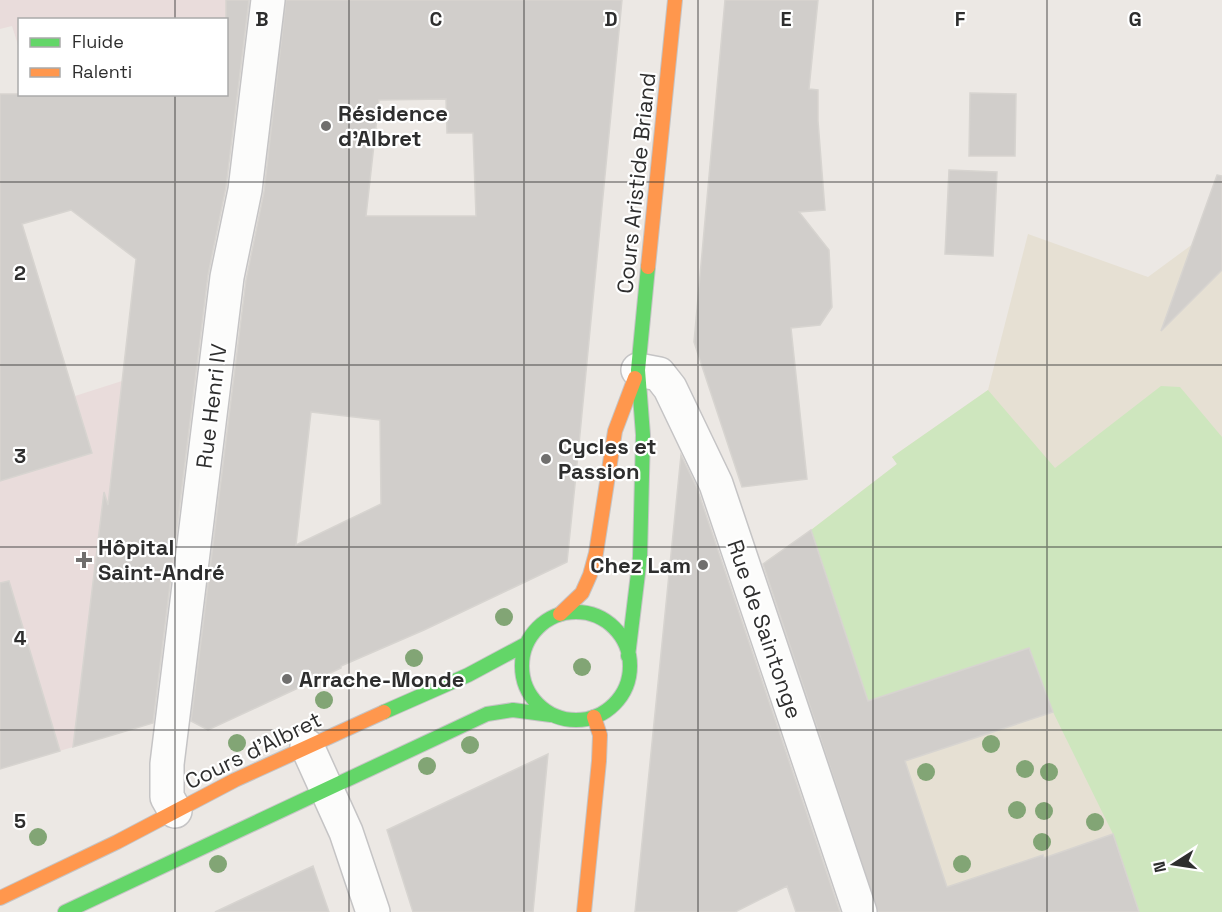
<svg xmlns="http://www.w3.org/2000/svg" width="1222" height="912" viewBox="0 0 1222 912" font-family="'Space Grotesk',sans-serif">
<style>
.education{fill:#e6e0d3}
.medical{fill:#e9dcdb}
.green{fill:#cee6be}
.building{fill:#d1cecb;stroke:#d7d4d0;stroke-width:1.5;fill-rule:evenodd}
.lines{fill:none;stroke-linecap:round;stroke-linejoin:round}
.street-casing{stroke:#c5c4c5;stroke-width:36}
.fast-casing{stroke:#c5c4c5;stroke-width:16}
.slow-casing{stroke:#c5c4c5;stroke-width:16}
.street{stroke:#fcfcfb;stroke-width:33}
.fast{stroke:#63d668;stroke-width:14}
.slow{stroke:#ff974d;stroke-width:14}
.tree{fill:#82a575}
.grid{fill:none;stroke:#2e2e2e;stroke-width:1.5;stroke-opacity:0.55}
.poi-dot{fill:#706f6e;stroke:#fff;stroke-width:2}
.labels{text-anchor:middle;stroke-width:4.5;stroke-linejoin:round;paint-order:stroke}
.poi-label{font-size:22px;font-weight:bold;fill:#2e2e2e;stroke:#fff;text-anchor:start}
.street-label{font-size:22px;fill:#2e2e2e;stroke:#fff}
.grid-label{font-size:20px;text-anchor:middle;font-weight:bold;fill:#2e2e2e;stroke:#fff;stroke-width:4.5;stroke-linejoin:round;paint-order:stroke}
</style>
<rect width="100%" height="100%" fill="#ece8e4"/>
<!-- education -->
<path class="education" d="M1028,234L1148,277L1205,235L1222,250V912H882L766,561L811,530L897,464L892,457L988,390Z"/>
<!-- medical -->
<path class="medical" d="M0,0H233L226,20H20L19,48L12,26L0,29Z
M222,95L149,724L0,769V151L75,396L122,381L138,249Z"/>
<!-- green -->
<path class="green" d="M1161,386L1180,387L1222,437V912H1139L1113,834L1053,712L1029,648L868,701L811,530L897,464L892,457L988,390L1055,468Z"/>
<!-- building -->
<path class="building" d="M226,0H249L226,187L208,275L153,723L73,747L104,492L108,505L136,259L71,210L22,224L92,453L0,481V94H226Z
M286,0H622L576,475L567,562L424,630L341,666V668L208,730L191,721L246,280L264,192ZM446,99L447,133H473L476,216H366L379,100ZM311,412L380,420L381,504L296,545Z
M725,0H818L809,89L818,90V121L825,210L799,212L829,250L832,307L820,325L791,328L807,479L742,487L694,342Z
M970,93L1016,94L1015,156H969Z
M949,170L997,172L993,256L945,254Z
M1217,175L1222,176V270L1161,331Z
M681,455L697,488L840,912H796L787,886L735,912H635Z
M811,530L868,701L1029,648L1053,712L905,761L947,887L1043,855L1044,858L1113,834L1139,912H878L763,564Z
M9,581L60,751L0,769V583Z
M548,754L533,912H413L387,830Z
M313,866L329,912H215L285,879Z"/>
<g class="lines">
<!-- street casing -->
<g class="street-casing">
<path id="street" d="M638,370L659,374L670,388L716,484L860,912
M307,746L346,832L373,912
M175,811L167,797V764L227,277L245,190L268,0"/>
</g>
<!-- fast casing -->
<g class="fast-casing">
<path id="fast" d="M522 666a54 54 0 1 1 108 0a54 54 0 1 1-108 0Z
M628,656L640,557L643,435L638,370L648,267
M384,712L468,675L526,644
M65,912L487,714L513,710L551,715"/>
</g>
<!-- slow casing -->
<g class="slow-casing">
<path id="slow" d="M648,267L675,0
M560,614L582,593L590,575L596,553L615,431L635,378
M0,898L117,842L235,780L384,712
M584,912L599,761L600,735L594,717"/>
</g>
<!-- street -->
<use href="#street" class="street"/>
<!-- fast -->
<use href="#fast" class="fast"/>
<!-- slow -->
<use href="#slow" class="slow"/>
</g>
<!-- trees -->
<g class="tree">
<circle cx="504" cy="617" r="9"/>
<circle cx="414" cy="658" r="9"/>
<circle cx="582" cy="667" r="9"/>
<circle cx="324" cy="700" r="9"/>
<circle cx="237" cy="743" r="9"/>
<circle cx="991" cy="744" r="9"/>
<circle cx="470" cy="745" r="9"/>
<circle cx="427" cy="766" r="9"/>
<circle cx="1025" cy="769" r="9"/>
<circle cx="926" cy="772" r="9"/>
<circle cx="1049" cy="772" r="9"/>
<circle cx="1017" cy="810" r="9"/>
<circle cx="1044" cy="811" r="9"/>
<circle cx="1095" cy="822" r="9"/>
<circle cx="38" cy="837" r="9"/>
<circle cx="1042" cy="842" r="9"/>
<circle cx="218" cy="864" r="9"/>
<circle cx="962" cy="864" r="9"/>
</g>
<!-- grid -->
<path class="grid" d="M175,0V20M349,0V912M524,0V912M698,0V912M873,0V912M1047,0V912M175,94V912M0,182H1222M0,365H1222M0,547H1222M0,730H1222"/>
<!-- markers -->
<g class="poi-dot">
<circle cx="326" cy="126" r="6"/>
<circle cx="546" cy="459" r="6"/>
<path d="M81 551h6v6h6v6h-6v6h-6v-6h-6v-6h6z"/>
<circle cx="703" cy="565" r="6"/>
<circle cx="287" cy="679" r="6"/>
</g>
<g class="labels">
<!-- poi labels -->
<g class="poi-label">
<text x="338" y="121">Résidence<tspan x="338" dy="25">d'Albret</tspan></text>
<text x="558" y="454">Cycles et<tspan x="558" dy="25">Passion</tspan></text>
<text x="98" y="555">Hôpital<tspan x="98" dy="25">Saint-André</tspan></text>
<text x="691" y="573" text-anchor="end">Chez Lam</text>
<text x="299" y="687">Arrache-Monde</text>
</g>
<!-- street labels -->
<g class="street-label">
<text transform="translate(636 183) rotate(-84)" y="8">Cours Aristide Briand</text>
<text transform="translate(211 406) rotate(-83)" y="8">Rue Henri IV</text>
<text transform="translate(765 629) rotate(71)" y="8">Rue de Saintonge</text>
<text transform="translate(253 750) rotate(-26)" y="8">Cours d'Albret</text>
</g>
</g>
<g class="grid-label">
<text x="262" y="26">B</text>
<text x="436" y="26">C</text>
<text x="611" y="26">D</text>
<text x="786" y="26">E</text>
<text x="960" y="26">F</text>
<text x="1135" y="26">G</text>
<text x="20" y="280">2</text>
<text x="20" y="463">3</text>
<text x="20" y="645">4</text>
<text x="20" y="828">5</text>
</g>
<!-- legend -->
<rect x="18" y="18" width="210" height="78" fill="#ffffff" stroke="#ababab" stroke-width="1.5"/>
<rect x="30" y="38" width="30" height="9" fill="#63d668" stroke="#ababab" stroke-width="1.5"/>
<text x="72" y="48" font-size="18" fill="#2e2e2e">Fluide</text>
<rect x="30" y="68" width="30" height="9" fill="#ff974d" stroke="#ababab" stroke-width="1.5"/>
<text x="72" y="78" font-size="18" fill="#2e2e2e">Ralenti</text>
<!-- north arrow -->
<g transform="translate(1174 864) rotate(258)" stroke="#ffffff" stroke-width="4.5" paint-order="stroke">
<path d="M0-4.5L10 22L0 15L-10 22Z" fill="#2e2e2e"/>
<text y="-9" font-size="16" font-weight="bold" text-anchor="middle" fill="#2e2e2e">N</text>
</g>
</svg>
